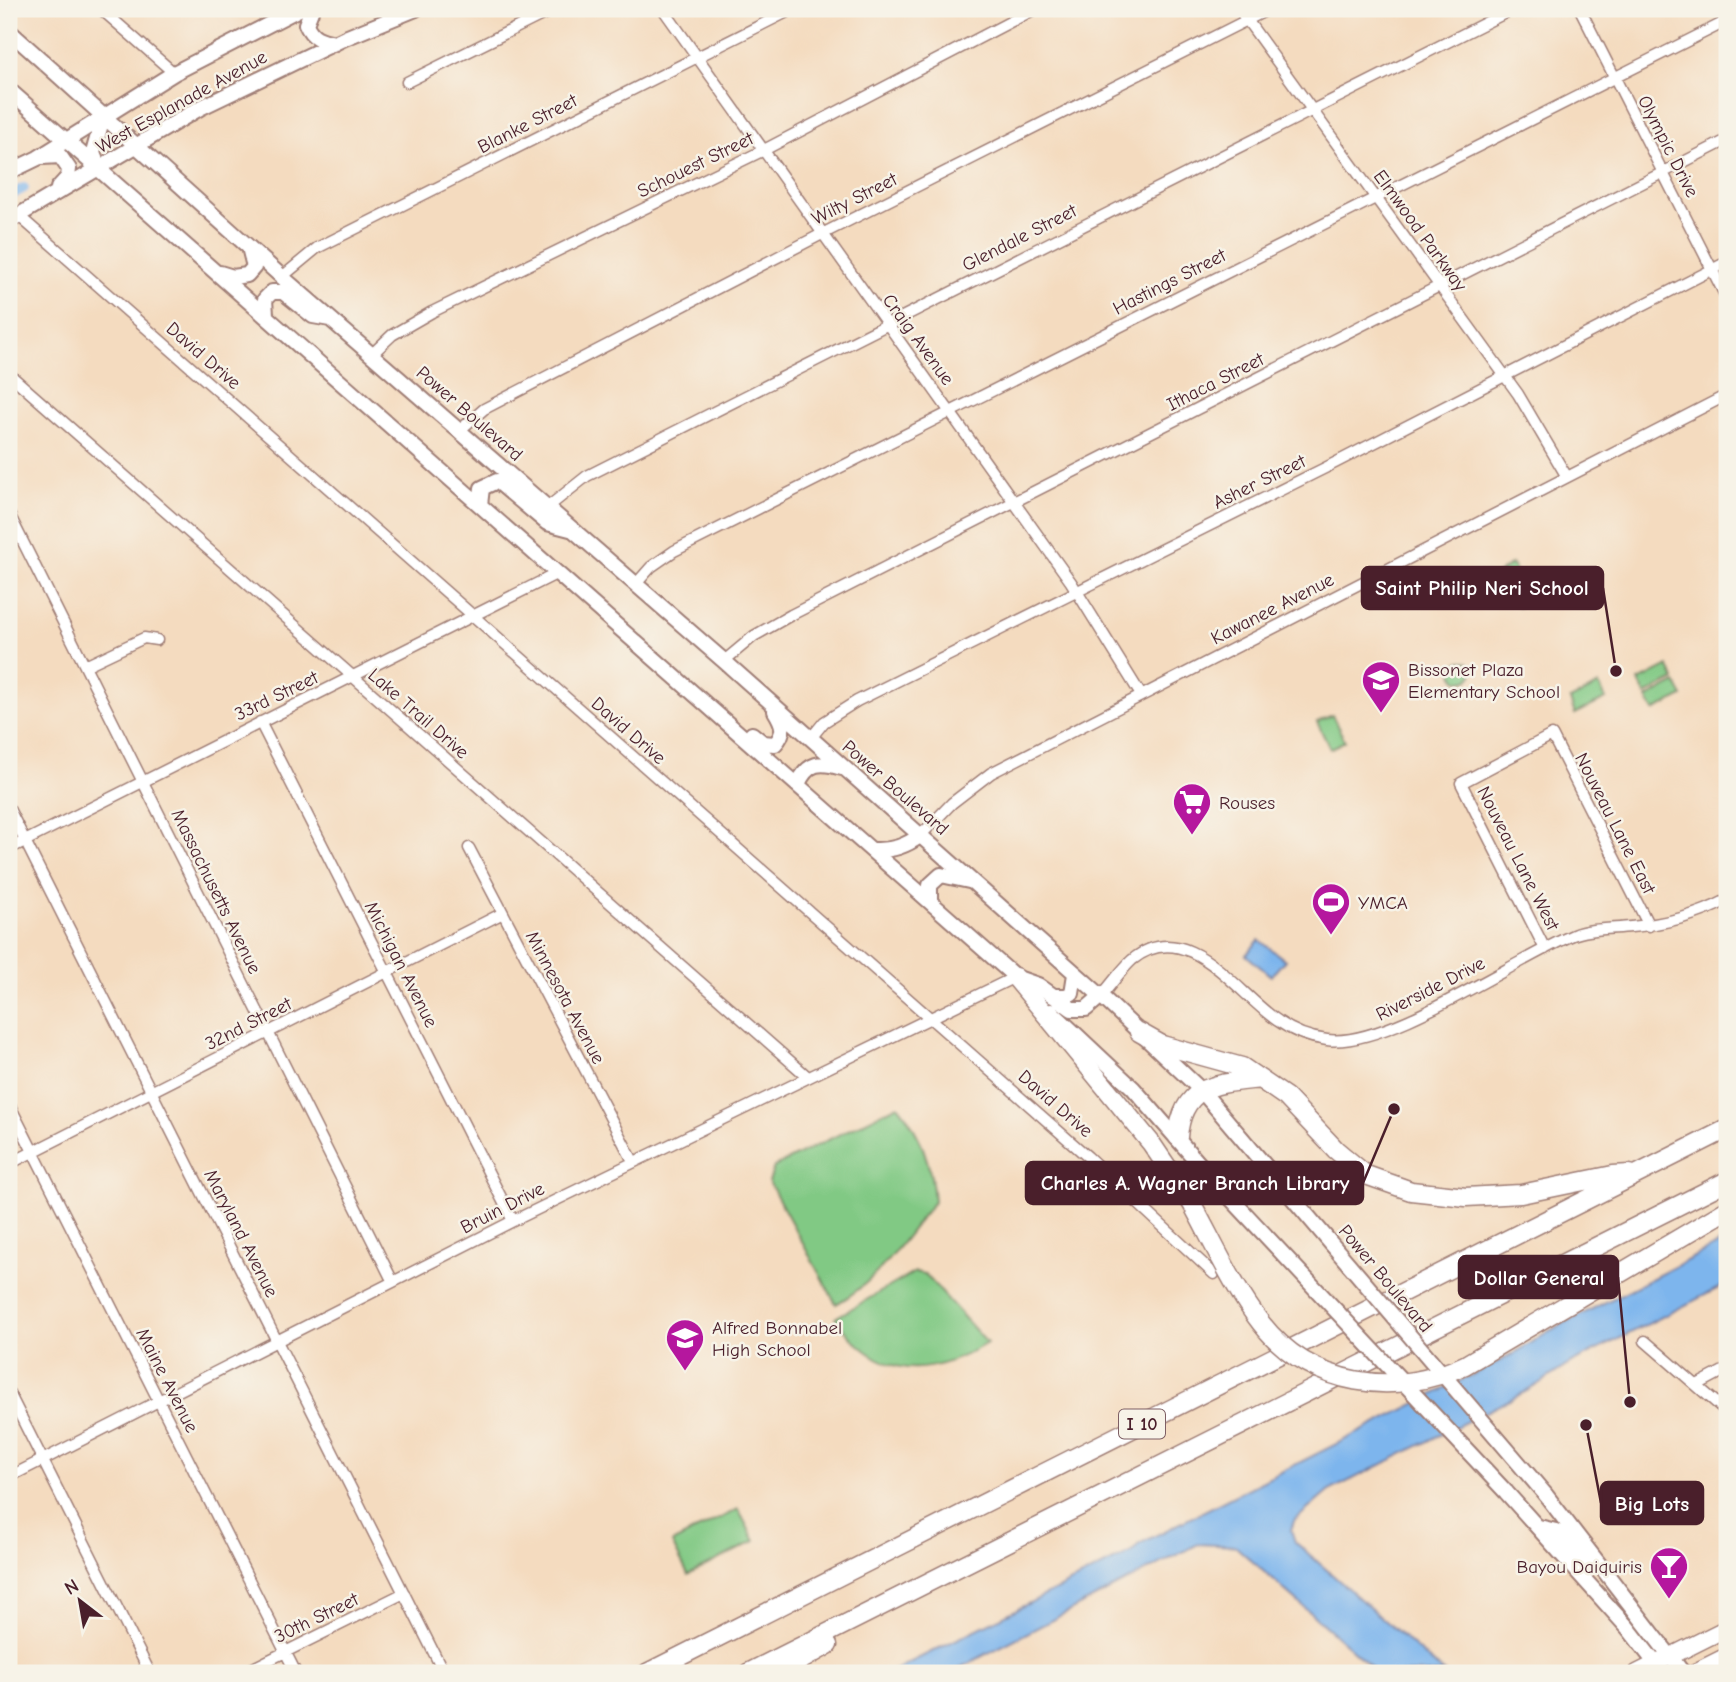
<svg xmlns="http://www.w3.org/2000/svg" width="1736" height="1682" viewBox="0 0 1736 1682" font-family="'Comic Neue',sans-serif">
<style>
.green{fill:#81c984;stroke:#667458;stroke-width:2}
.water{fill:#7db5ed;stroke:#646a8c;stroke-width:2}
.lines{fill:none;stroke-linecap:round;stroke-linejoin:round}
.canal{stroke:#7db5ed;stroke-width:10}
.street-casing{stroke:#9f7d75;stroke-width:13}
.secondary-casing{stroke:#9f7d75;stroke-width:18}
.primary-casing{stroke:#9f7d75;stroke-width:19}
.highway-casing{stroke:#9f7d75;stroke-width:21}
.street{stroke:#fff;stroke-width:10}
.secondary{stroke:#fff;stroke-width:14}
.primary{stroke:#fff;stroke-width:16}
.highway{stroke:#fff;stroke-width:18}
.secondary-bridge-casing{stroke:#9f7d75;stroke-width:18;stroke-linecap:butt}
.highway-bridge-casing{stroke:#9f7d75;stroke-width:21;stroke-linecap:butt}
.secondary-bridge{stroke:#fff;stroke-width:14}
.highway-bridge{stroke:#fff;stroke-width:18}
.labels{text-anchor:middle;stroke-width:5;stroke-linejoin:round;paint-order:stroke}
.shield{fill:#f7f3e8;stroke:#7e5f64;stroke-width:2}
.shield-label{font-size:18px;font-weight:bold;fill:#4a1f2b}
.street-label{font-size:19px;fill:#4a1f2b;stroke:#f7f3e8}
.poi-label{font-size:19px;fill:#4a1f2b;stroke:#f7f3e8;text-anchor:start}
.leader{fill:none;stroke:#4a1f2b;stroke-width:2.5}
.callout-dot{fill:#4a1f2b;stroke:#f7f3e8;stroke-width:2.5}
.callout{fill:#4a1f2b;stroke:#4a1f2b;stroke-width:2.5}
.callout-label{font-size:21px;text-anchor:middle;font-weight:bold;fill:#fff}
</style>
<rect width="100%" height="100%" fill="#f7f3e8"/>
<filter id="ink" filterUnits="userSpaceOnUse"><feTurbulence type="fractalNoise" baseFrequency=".0143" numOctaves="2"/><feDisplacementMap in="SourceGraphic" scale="14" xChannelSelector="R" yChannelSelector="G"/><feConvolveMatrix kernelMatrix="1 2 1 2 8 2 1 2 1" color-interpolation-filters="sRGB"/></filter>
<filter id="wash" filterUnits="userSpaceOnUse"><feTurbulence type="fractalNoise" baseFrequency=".00686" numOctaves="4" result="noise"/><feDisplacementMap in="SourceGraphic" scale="28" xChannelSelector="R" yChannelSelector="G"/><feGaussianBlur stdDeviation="1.57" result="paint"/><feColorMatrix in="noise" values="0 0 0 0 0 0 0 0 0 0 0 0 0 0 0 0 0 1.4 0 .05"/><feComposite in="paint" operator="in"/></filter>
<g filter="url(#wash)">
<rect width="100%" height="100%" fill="#f4dbbf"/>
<!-- green -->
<path class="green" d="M1511,564L1533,595L1518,607L1493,578Z
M1453 671a10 10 0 1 1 20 0a10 10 0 1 1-20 0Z
M1668,666L1675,680L1645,695L1639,681Z
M1676,683L1683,696L1654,711L1647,698Z
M1599,685L1606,699L1575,714L1570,700Z
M1332,715L1345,741L1330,749L1317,722Z
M898,1105C921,1133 932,1166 934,1202C902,1239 880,1281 836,1304L769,1182L774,1167Z
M915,1272L925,1274L987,1343C925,1381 880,1379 835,1318Z
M738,1509L755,1541L688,1575L672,1543Z"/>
<!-- water -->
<path class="water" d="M1259,940L1285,960L1271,976L1246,955Z
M1727,1240V1284L1571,1363L1529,1390L1329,1491L1294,1521L1291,1530L1295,1542L1444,1673H1378L1235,1546L1198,1544L950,1673H889L1132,1552L1139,1544L1510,1356L1547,1332Z"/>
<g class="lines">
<!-- canal -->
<path class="canal" d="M9,196L24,188"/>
</g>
</g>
<g filter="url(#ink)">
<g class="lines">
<!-- street casing -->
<g class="street-casing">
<path id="street" d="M101,9L174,73
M663,9L1071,582L1141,695
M1239,9L1518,394L1567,477
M1580,9L1727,299
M407,82L554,9
M19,216L1088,1157L1214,1274
M282,277L317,248L793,9
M372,354L392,335L432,312L762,151L1035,9
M9,374L808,1077
M460,430L484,409L822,234L1269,9
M548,507L587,476L1513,9
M9,514L393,1282
M636,584L651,567L674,551L1727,21
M724,661L754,636L791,615L1727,140
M85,666L144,638L157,640
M260,722L513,1221
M811,738L824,722L857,701L1329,466L1727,262
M9,809L444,1673
M921,835L952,803L991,773L1727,395
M469,848L633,1161
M9,849L558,573
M1545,949L1461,783L1552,735L1649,926
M1101,996C1111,985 1121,970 1132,960C1187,914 1237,994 1278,1021C1292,1031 1310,1038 1327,1040C1387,1048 1512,961 1573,935C1590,928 1613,929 1631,927C1665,924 1697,916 1727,900
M9,1104L296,1673
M9,1164L503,913
M1645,1341L1727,1412
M1697,1385L1727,1369
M9,1393L150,1673
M9,1477L513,1221L1015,977
M243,1673L404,1593"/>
</g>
<!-- secondary casing -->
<g class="secondary-casing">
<path id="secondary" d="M312,9L306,24C312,38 320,40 335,43
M9,31L282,277L724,661L1101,996L1201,1090L1340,1254
M9,90L1021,982
M42,157L60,156L69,169L68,177L58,188
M99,168L93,153L103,117
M9,172L38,158L174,73L299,9
M9,221L200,108L345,38L416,9
M220,273L233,277L247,275L254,267L250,251
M266,315L265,299L272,292H283L313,316L330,319
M480,505L482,488L497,481L547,523L570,529
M752,734L763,743L775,744C786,732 783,724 775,711
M798,784C808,762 820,761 842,768
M873,850C892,851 906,846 921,835
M930,900V885L941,875L969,881
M1015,977L1038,985L1072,1009H1086L1101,996
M1053,996H1066L1072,993L1075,974
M1051,1011L1133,1088L1208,1174
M1506,1492L1628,1628L1663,1673
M1545,1494L1683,1673
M1539,1527L1556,1531L1587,1561"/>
</g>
<!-- primary casing -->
<g class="primary-casing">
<path id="primary" d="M1637,1673L1727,1628
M1693,1673L1727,1656"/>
</g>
<!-- highway casing -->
<g class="highway-casing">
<path id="highway" d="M1015,977L1151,1143L1191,1202
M1139,1032L1162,1045L1242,1067L1286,1097L1336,1150L1366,1175L1411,1191L1466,1197L1521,1194L1613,1175L1630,1174
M1178,1137C1182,1084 1216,1084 1260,1079
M647,1673L1727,1129
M748,1673L1727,1181
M779,1673L828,1645"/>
</g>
<!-- street -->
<use href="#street" class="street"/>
<!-- secondary -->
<use href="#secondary" class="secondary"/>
<!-- primary -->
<use href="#primary" class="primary"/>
<!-- highway -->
<use href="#highway" class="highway"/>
<!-- secondary-bridge casing -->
<g class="secondary-bridge-casing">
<path id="secondary-bridge" d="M1208,1174L1506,1492
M1340,1254L1545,1494"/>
</g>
<!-- highway-bridge casing -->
<g class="highway-bridge-casing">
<path id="highway-bridge" d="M1191,1202C1213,1242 1233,1287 1261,1323C1311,1387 1395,1398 1465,1365L1727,1210"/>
</g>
<!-- secondary-bridge -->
<use href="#secondary-bridge" class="secondary-bridge"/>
<!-- highway-bridge -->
<use href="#highway-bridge" class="highway-bridge"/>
</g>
</g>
<!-- icons -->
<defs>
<g id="school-pin" transform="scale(2.0125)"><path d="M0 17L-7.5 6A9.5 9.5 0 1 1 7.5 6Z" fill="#b5179e" stroke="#f7f3e8"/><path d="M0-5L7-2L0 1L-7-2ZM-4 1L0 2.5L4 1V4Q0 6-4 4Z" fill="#fff"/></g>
<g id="supermarket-pin" transform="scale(2.0125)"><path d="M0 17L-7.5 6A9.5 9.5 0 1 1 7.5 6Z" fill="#b5179e" stroke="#f7f3e8"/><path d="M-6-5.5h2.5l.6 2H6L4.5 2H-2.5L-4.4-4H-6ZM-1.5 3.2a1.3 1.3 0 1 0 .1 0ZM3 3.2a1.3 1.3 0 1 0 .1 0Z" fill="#fff"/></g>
<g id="stadium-pin" transform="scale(2.0125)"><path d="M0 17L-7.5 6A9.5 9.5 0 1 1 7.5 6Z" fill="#b5179e" stroke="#f7f3e8"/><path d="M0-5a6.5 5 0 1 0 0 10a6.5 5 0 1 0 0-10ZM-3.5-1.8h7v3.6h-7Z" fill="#fff"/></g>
<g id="bar-pin" transform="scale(2.0125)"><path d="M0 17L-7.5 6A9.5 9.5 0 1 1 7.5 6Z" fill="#b5179e" stroke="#f7f3e8"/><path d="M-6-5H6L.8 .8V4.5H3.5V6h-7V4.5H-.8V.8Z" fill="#fff"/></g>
</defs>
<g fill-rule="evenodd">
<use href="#school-pin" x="1381" y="680"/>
<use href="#supermarket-pin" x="1192" y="802"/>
<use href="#stadium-pin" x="1331" y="902"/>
<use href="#school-pin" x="685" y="1338"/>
<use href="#bar-pin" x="1669" y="1566"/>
</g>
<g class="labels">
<!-- shield labels -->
<rect class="shield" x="1119" y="1409.5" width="46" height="29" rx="5"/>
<g class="shield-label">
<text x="1142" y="1430">I 10</text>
</g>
<!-- street labels -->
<g class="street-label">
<text transform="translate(181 101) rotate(-29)" y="7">West Esplanade Avenue</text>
<text transform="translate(527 123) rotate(-27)" y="7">Blanke Street</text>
<text transform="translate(1669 146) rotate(63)" y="7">Olympic Drive</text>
<text transform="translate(695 164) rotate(-26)" y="7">Schouest Street</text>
<text transform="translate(854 198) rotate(-27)" y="7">Wilty Street</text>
<text transform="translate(1421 230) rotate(54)" y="7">Elmwood Parkway</text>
<text transform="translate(1019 237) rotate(-27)" y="7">Glendale Street</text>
<text transform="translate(1169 281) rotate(-27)" y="7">Hastings Street</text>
<text transform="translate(919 339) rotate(54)" y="7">Craig Avenue</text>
<text transform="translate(204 355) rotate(41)" y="7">David Drive</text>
<text transform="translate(1215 381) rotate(-27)" y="7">Ithaca Street</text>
<text transform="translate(470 413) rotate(41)" y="7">Power Boulevard</text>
<text transform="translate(1259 481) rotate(-26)" y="7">Asher Street</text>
<text transform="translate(1272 608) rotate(-27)" y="7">Kawanee Avenue</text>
<text transform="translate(276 695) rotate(-26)" y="7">33rd Street</text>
<text transform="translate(419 713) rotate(41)" y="7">Lake Trail Drive</text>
<text transform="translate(629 730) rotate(41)" y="7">David Drive</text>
<text transform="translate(896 787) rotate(41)" y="7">Power Boulevard</text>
<text transform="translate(1616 823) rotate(63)" y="7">Nouveau Lane East</text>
<text transform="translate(1519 858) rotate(63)" y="7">Nouveau Lane West</text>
<text transform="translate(217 891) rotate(64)" y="7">Massachusetts Avenue</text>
<text transform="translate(402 964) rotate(63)" y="7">Michigan Avenue</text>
<text transform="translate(1430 988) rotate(-27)" y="7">Riverside Drive</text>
<text transform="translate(566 997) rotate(62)" y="7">Minnesota Avenue</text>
<text transform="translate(248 1023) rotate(-27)" y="7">32nd Street</text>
<text transform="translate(1056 1103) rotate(41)" y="7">David Drive</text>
<text transform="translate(502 1207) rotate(-27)" y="7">Bruin Drive</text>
<text transform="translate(242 1233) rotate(63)" y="7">Maryland Avenue</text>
<text transform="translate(1386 1278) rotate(50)" y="7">Power Boulevard</text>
<text transform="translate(168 1380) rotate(63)" y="7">Maine Avenue</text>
<text transform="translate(316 1617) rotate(-26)" y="7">30th Street</text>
</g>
<!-- poi labels -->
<g class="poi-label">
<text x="1408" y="676">Bissonet Plaza<tspan x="1408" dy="22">Elementary School</tspan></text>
<text x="1219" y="809">Rouses</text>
<text x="1358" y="909">YMCA</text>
<text x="712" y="1334">Alfred Bonnabel<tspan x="712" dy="22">High School</tspan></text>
<text x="1642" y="1573" text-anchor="end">Bayou Daiquiris</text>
</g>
</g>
<!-- callouts -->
<path class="leader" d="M1616 671L1603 588M1394 1109L1363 1183M1630 1402L1618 1277M1586 1425L1601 1503"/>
<g class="callout-dot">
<circle cx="1616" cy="671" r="7"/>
<circle cx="1394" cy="1109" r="7"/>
<circle cx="1630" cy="1402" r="7"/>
<circle cx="1586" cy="1425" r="7"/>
</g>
<g class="callout">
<rect x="1362" y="567" width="241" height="42" rx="7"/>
<rect x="1026" y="1162" width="337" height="42" rx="7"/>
<rect x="1459" y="1256" width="159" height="42" rx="7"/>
<rect x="1601" y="1482" width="102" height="42" rx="7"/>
</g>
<g class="callout-label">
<text x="1482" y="595">Saint Philip Neri School</text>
<text x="1195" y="1190">Charles A. Wagner Branch Library</text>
<text x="1539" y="1285">Dollar General</text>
<text x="1652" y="1511">Big Lots</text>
</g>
<!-- margin -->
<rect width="1736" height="1682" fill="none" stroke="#f7f3e8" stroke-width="35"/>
<!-- north arrow -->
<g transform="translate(80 1601) rotate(329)" stroke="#f7f3e8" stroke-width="5" paint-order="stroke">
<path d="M0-5L12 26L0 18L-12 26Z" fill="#4a1f2b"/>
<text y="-10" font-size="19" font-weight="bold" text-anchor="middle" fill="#4a1f2b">N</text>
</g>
</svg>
